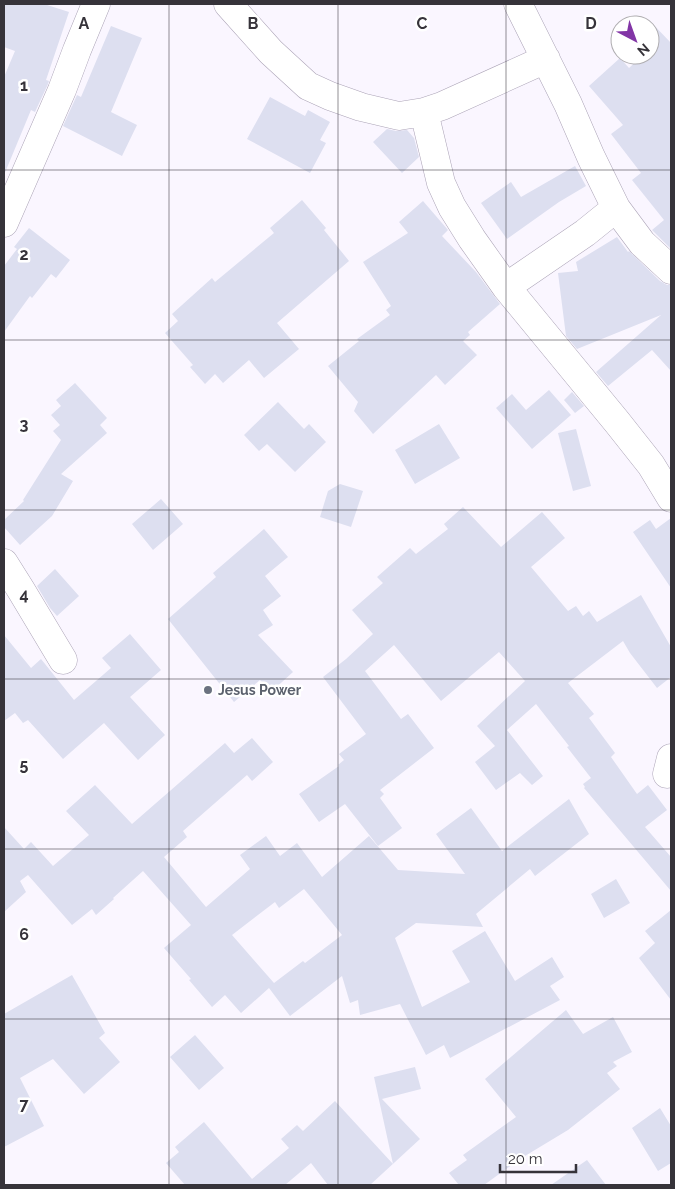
<svg xmlns="http://www.w3.org/2000/svg" width="675" height="1189" viewBox="0 0 675 1189" font-family="Raleway,sans-serif">
<style>
.building{fill:#dddff0;fill-rule:evenodd}
.lines{fill:none;stroke-linecap:round;stroke-linejoin:round}
.minor-casing{stroke:#aca4b7;stroke-width:29}
.minor{stroke:#fff;stroke-width:28}
.grid{fill:none;stroke:#36333a;stroke-width:1;stroke-opacity:0.55}
.worship-dot{fill:#6b7280;stroke:#fff;stroke-width:2}
.labels{text-anchor:middle;stroke-width:5;stroke-linejoin:round;paint-order:stroke}
.worship-label{font-size:14px;font-weight:bold;fill:#5b616d;stroke:#fff;text-anchor:start}
.grid-label{font-size:16px;text-anchor:middle;font-weight:bold;fill:#36333a;stroke:#fff;stroke-width:5;stroke-linejoin:round;paint-order:stroke}
</style>
<rect width="100%" height="100%" fill="#faf6ff"/>
<!-- building -->
<path class="building" d="M4,4H44L69,12L46,80L49,81L48,84L35,112L31,110L4,175V77L15,51L4,47Z
M650,21L671,43V249L652,230L664,220L632,180L641,173L611,134L623,125L589,86L620,58L629,68L643,55H650Z
M111,26L142,38L111,112L137,125L122,156L63,126L77,95L81,97Z
M270,97L305,116L308,110L330,122L320,140L326,143L310,173L247,139Z
M387,129L396,131L407,130L414,138L419,157L402,173L373,142Z
M575,166L586,186L559,202L507,239L481,203L511,182L521,197Z
M302,200L326,228L324,230L349,261L277,323L299,349L264,378L249,360L223,383L215,374L205,384L190,367L193,365L165,333L178,321L172,314L212,278L215,282L274,233L270,228Z
M423,201L448,230L442,236L476,272L500,304L468,332L470,335L463,341L477,355L445,385L436,375L373,434L354,411L358,402L328,366L359,341L357,339L390,315L386,310L391,306L363,262L408,233L399,222Z
M29,228L70,260L56,278L51,274L32,298L30,296L4,332V266L17,249L14,247Z
M617,237L628,252L629,251L660,281L667,285H671V371L652,350L608,386L596,372L661,315L577,349L566,336L558,273L578,271L576,262Z
M75,383L107,418L100,425L107,433L61,474L73,481L52,516L20,545L4,527V520L24,501L23,500L61,440L53,431L60,425L51,415L61,406L56,400Z
M549,390L571,415L532,449L496,408L512,394L526,410Z
M572,392L584,406L575,413L564,400Z
M278,402L304,429L309,424L326,442L295,472L267,444L259,451L244,435Z
M439,424L460,458L415,484L395,450Z
M576,429L591,486L573,491L558,433Z
M340,484L363,491L351,527L320,517L328,491Z
M161,499L183,524L153,550L132,524Z
M463,507L501,547L542,512L565,538L531,567L568,611L576,606L583,616L589,611L597,622L641,595L671,647V677L657,688L630,653L623,641L568,683L594,714L589,718L615,753L611,757L637,794L648,785L667,810L645,827L671,857V891L584,788L585,787L583,784L591,778L567,747L569,746L536,704L507,730L543,776L532,785L520,773L496,790L475,762L495,746L477,726L525,681L499,652L441,701L394,645L365,671L401,719L408,714L434,748L380,790L384,794L380,798L402,828L378,846L345,804L319,822L299,794L339,766L338,765L344,760L339,754L366,734L323,677L346,659L373,634L352,610L383,583L377,577L410,548L416,554L448,529L444,524Z
M671,518V588L633,532L650,520L656,529Z
M264,529L288,557L265,576L281,596L263,610L273,625L258,635L293,672L271,692L260,680L234,702L168,619L216,577L213,573Z
M55,569L79,596L57,616L50,608L37,586Z
M130,634L161,670L130,697L165,735L138,760L104,723L63,759L28,720L23,723L15,713L4,721V635L31,668L41,659L74,700L111,668L102,658Z
M252,738L273,762L252,781L247,775L183,831L187,837L164,857L206,907L250,869L240,855L266,836L280,856L297,843L322,877L369,836L398,870L465,874L436,834L471,808L502,851L569,799L589,834L535,876L530,869L476,914L483,927L416,923L395,938L422,1007L470,982L452,951L485,931L515,981L552,957L564,977L550,986L560,1000L450,1058L444,1045L426,1055L400,1004L360,1015L358,1000L350,1003L342,976L290,1016L269,988L241,1013L225,995L212,1007L189,980L191,979L164,948L191,925L143,871L113,898L114,899L96,915L92,909L72,925L28,875L20,881L26,892L4,912V827L24,849L31,842L53,866L89,835L66,811L95,785L132,824L225,743L234,753ZM304,889L342,935L305,963L303,961L274,983L232,935L275,902L279,908Z
M616,879L630,903L604,918L591,894Z
M671,910V1000L639,958L655,943L645,931Z
M72,975L105,1033L99,1038L120,1062L84,1094L53,1059L20,1078L44,1126L4,1147V1014Z
M566,1010L583,1034L613,1017L632,1052L613,1062L617,1066L607,1073L620,1089L568,1130L520,1159L484,1185H459L449,1173L467,1160L463,1155L516,1117L485,1079Z
M195,1035L224,1068L199,1090L170,1057Z
M415,1067L421,1089L382,1099L420,1139L370,1185H328L311,1163L285,1185H185L166,1163L179,1152L175,1147L204,1122L252,1179L289,1148L281,1139L297,1125L303,1131L335,1101L393,1164L374,1077Z
M660,1108L671,1126V1163L658,1171L632,1128Z
M587,1160L606,1185H551Z"/>
<g class="lines">
<!-- minor casing -->
<g class="minor-casing">
<path id="minor" d="M228,4L271,52L308,86L330,96L361,107L399,116L424,112L442,106L546,59
M518,4L568,104L591,157L616,208L642,243L671,270
M424,112L441,183L452,207L472,239L506,287L617,422L651,465L671,498
M4,223L62,90L77,50L96,4
M506,287L585,233L616,208
M4,563L21,590L63,660
M667,774L671,758"/>
</g>
<!-- minor -->
<use href="#minor" class="minor"/>
</g>
<!-- grid -->
<path class="grid" d="M169,4V1185M338,4V1185M506,4V1185M4,170H671M4,340H671M4,510H671M4,679H671M4,849H671M4,1019H671"/>
<!-- markers -->
<circle class="worship-dot" cx="208" cy="690" r="5"/>
<g class="labels">
<!-- worship labels -->
<g class="worship-label">
<text x="218" y="695">Jesus Power</text>
</g>
</g>
<g class="grid-label">
<text x="84" y="29">A</text>
<text x="253" y="29">B</text>
<text x="422" y="29">C</text>
<text x="591" y="29">D</text>
<text x="24" y="91">1</text>
<text x="24" y="260">2</text>
<text x="24" y="430">3</text>
<text x="24" y="600">4</text>
<text x="24" y="770">5</text>
<text x="24" y="940">6</text>
<text x="24" y="1110">7</text>
</g>
<!-- border -->
<rect width="675" height="1189" fill="none" stroke="#36333a" stroke-width="10"/>
<!-- north arrow -->
<g transform="translate(635 40) rotate(139)"><circle r="24" fill="#ffffff" stroke="#afadb0"/>
<path d="M0-4L9 19L0 12L-9 19Z" fill="#8235a6"/>
<text y="-8" font-size="14" font-weight="bold" text-anchor="middle" fill="#36333a">N</text>
</g>
<!-- scale -->
<path d="M500 1164v8h76v-8" fill="none" stroke="#36333a" stroke-width="2.5"/>
<text x="508" y="1164" font-size="15" fill="#36333a" stroke="#ffffff" stroke-width="4" paint-order="stroke">20 m</text>
</svg>
